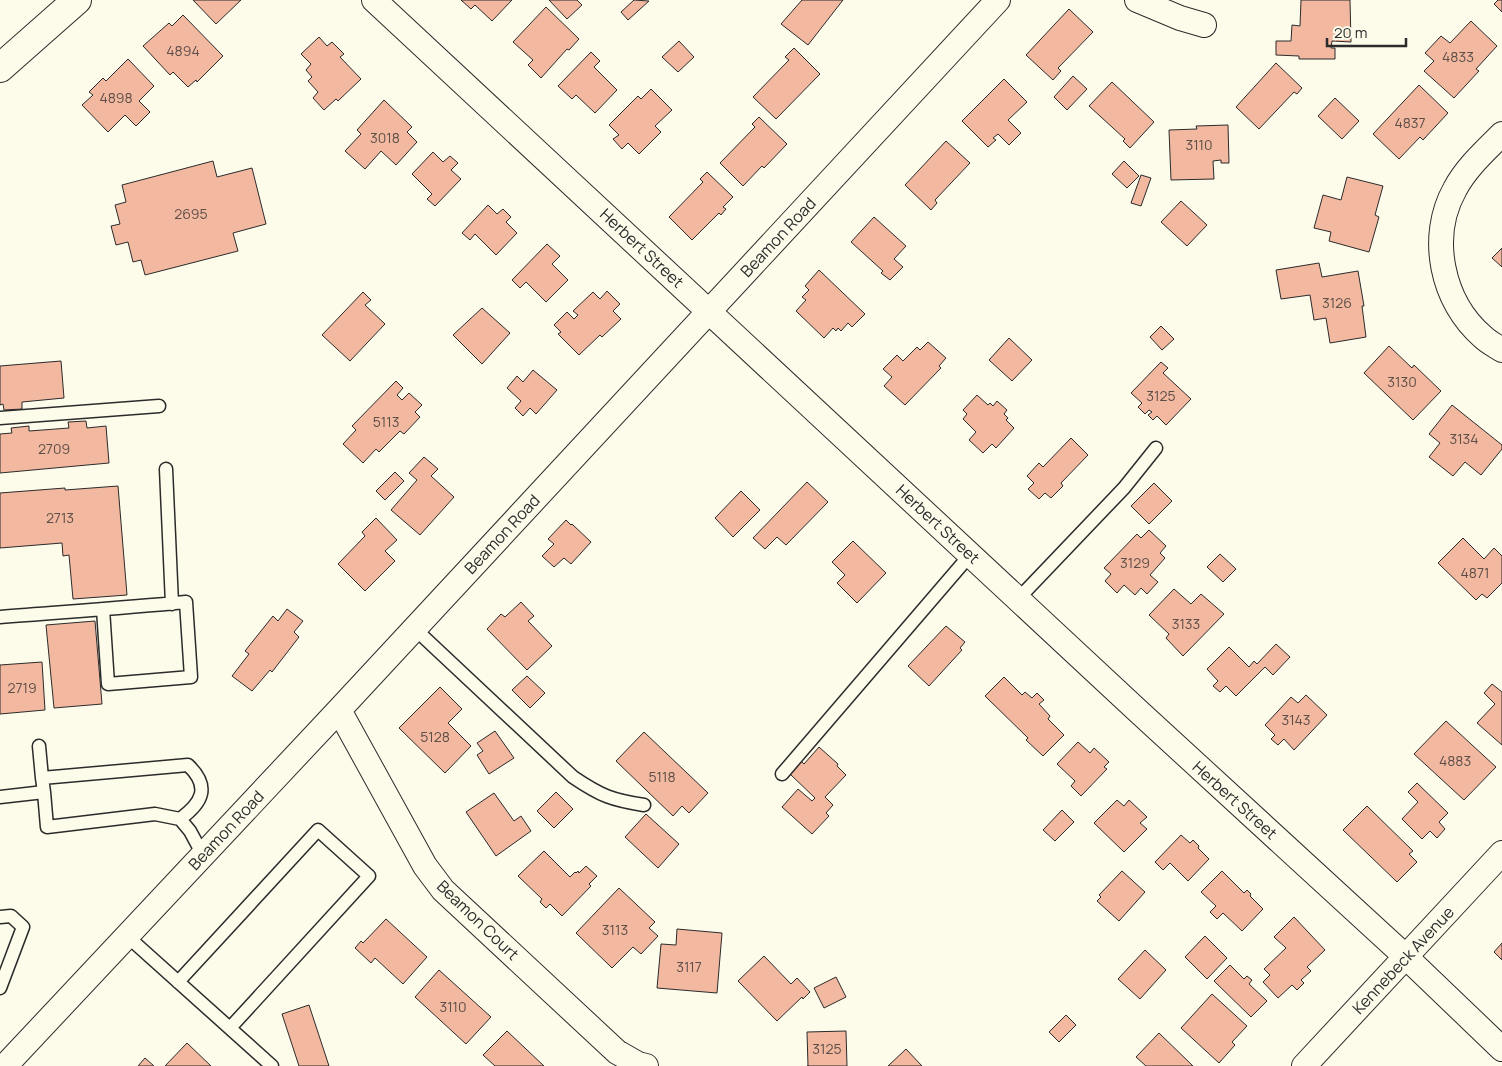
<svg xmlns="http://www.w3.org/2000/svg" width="1502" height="1066" viewBox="0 0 1502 1066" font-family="Manrope,sans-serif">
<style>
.building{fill:#f2b8a0;stroke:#2b2b2b}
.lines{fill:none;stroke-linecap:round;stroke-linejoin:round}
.lane-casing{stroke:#2b2b2b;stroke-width:15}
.street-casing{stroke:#2b2b2b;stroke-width:26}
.secondary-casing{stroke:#2b2b2b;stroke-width:30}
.lane{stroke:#fdfbea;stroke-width:12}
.street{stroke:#fdfbea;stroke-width:24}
.secondary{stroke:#fdfbea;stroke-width:28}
.labels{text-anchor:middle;stroke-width:4;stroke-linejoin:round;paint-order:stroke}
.number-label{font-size:14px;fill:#5d4e48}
.street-label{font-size:16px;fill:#2b2b2b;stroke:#fdfbea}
</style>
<rect width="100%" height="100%" fill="#fdfbea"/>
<!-- building -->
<path class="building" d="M193,0H241L216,24Z
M461,0H512L492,21L475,5L471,9Z
M549,0H577L582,5L567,19Z
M634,0L649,1L628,20L621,12Z
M802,0H843L808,45L781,24Z
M1301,0H1350L1351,42L1332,41L1331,48H1335V59H1299V56L1276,55V41H1291L1292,25L1300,26Z
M1498,0H1502V12L1494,4Z
M546,7L579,39L569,50L567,49L541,78L528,65L533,60L513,42Z
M1069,9L1093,32L1058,68L1061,71L1053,80L1026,55Z
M183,15L223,56L197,82L196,80L188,87L173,72L170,75L143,46L169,23L172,26Z
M1471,21L1497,46L1476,69L1479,71L1454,98L1424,71L1434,61L1425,53L1441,36L1450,43Z
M319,37L327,46L332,42L344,54L340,57L361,79L338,101L336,99L324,110L313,98L318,92L308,81L312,77L306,70L311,64L301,54Z
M679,41L694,57L678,72L662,57Z
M794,48L820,74L776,119L753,97L789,60L785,57Z
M591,52L600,61L594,67L617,90L595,113L576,95L572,99L558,86Z
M128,59L154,86L139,101L150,112L136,126L125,115L108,132L82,105L93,95L89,92L103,78L106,81Z
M1276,63L1302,88L1297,94L1294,92L1259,129L1236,107Z
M1073,76L1087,89L1067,110L1054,97Z
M1004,79L1027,102L1008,120L1021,133L1009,145L998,134L993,138L996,140L988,147L962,121Z
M1112,82L1154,122L1130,148L1123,141L1125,139L1089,106Z
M1419,85L1448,113L1423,140L1420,137L1399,159L1373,134Z
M651,89L672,110L655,126L661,132L639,154L628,143L622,149L613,139L619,135L609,125L638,96L641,99Z
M1335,98L1359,121L1342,139L1318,116Z
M384,100L412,127L407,132L417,142L396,165L381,151L365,169L345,151L361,134L357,130Z
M759,117L787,144L764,168L762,166L743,186L720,163L755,127L752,124Z
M1228,125L1229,163H1221V160L1213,161L1214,179L1171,180L1169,130L1197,129L1196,126Z
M946,141L970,163L935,200L937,203L931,210L905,185Z
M433,152L443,162L450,156L458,163L451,170L461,179L435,206L427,199L432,194L412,174Z
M213,161L217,177L252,168L266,224L233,233L238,251L145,275L141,260L133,262L128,242L116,245L111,226L120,224L115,205L126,202L122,185Z
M1124,161L1139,176L1127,188L1112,174Z
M707,172L733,197L723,207L726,209L721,215L719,213L692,240L669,217L703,182L700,179Z
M1141,175L1151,178L1141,206L1131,203Z
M1347,177L1383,186L1375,215L1379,217L1369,252L1329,241L1331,232L1314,228L1323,195L1341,200Z
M1181,201L1207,225L1187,246L1161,222Z
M488,205L497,214L503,209L511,217L506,222L517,233L496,255L475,234L470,240L462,233Z
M874,217L906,246L894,259L903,267L890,280L881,273L883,271L851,242Z
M547,244L560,256L552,264L568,280L546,302L526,282L520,288L512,280Z
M1502,248V267L1492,258Z
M1319,263L1322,277L1358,271L1364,306H1362L1366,337L1330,343L1326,318L1314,320L1310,295L1281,299L1276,270Z
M819,270L865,314L852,327L848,323L841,331L838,328L836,331L833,328L824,338L796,311L806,300L802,297L809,290L805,286Z
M607,291L620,304L613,311L621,319L602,337L600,335L579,355L558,334L561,332L554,325L567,312L574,319L578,315L573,311L593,292L600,299Z
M363,292L371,300L365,305L385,324L350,361L322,335Z
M482,308L510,333L482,364L453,335Z
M1161,326L1174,339L1162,350L1150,337Z
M1009,338L1032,360L1012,381L989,360Z
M928,342L946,358L939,366L941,368L905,405L884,386L892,377L883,369L897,355L903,361L917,347L920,350Z
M1389,346L1412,368L1414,365L1441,391L1413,420L1364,373Z
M61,361L64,398L22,402V409L4,410L3,404L0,405V366Z
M1161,362L1168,368L1163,373L1191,399L1166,425L1157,416L1153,420L1148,415L1152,412L1149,410L1145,414L1138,407L1142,403L1131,393Z
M533,370L557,390L536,414L530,408L523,416L515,408L521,401L507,388L517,376L523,382Z
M396,381L403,388L397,395L402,400L409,393L422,405L415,412L420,417L404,434L400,431L379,452L376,449L363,463L343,444L356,430L352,426Z
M977,395L988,405L990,403L993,406L997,401L1007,410L1004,414L1008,418L1006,420L1014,428L996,448L992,444L983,453L969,440L976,432L963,419L967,414L963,410Z
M1452,405L1502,445V449L1481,475L1465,462L1453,476L1429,457L1440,443L1429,434Z
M86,421L87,428L106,426L109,463L0,473V434L12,433L11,428L29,426V431L69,428L68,422Z
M1071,438L1088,455L1061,483L1063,486L1051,498L1045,493L1039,499L1028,489L1034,483L1027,476L1039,463L1043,467Z
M424,457L438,469L431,476L454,497L420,535L391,510L417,480L409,473Z
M395,472L404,481L385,500L376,491Z
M807,482L828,502L786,545L777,537L765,549L753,538Z
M1154,483L1172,501L1149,524L1131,506Z
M118,486L127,595L73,599L69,555L63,556L62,543L0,548V493L65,488V490Z
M741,491L760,510L733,537L715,518Z
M376,518L397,540L385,551L395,561L365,591L338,564L365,536L362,532Z
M566,520L571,525L572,524L591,542L571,564L564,558L554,567L542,556L554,544L548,539Z
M1149,530L1166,546L1160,553L1165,558L1150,575L1158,582L1147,594L1141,588L1135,595L1124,585L1117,593L1105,581L1111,574L1104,568L1137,534L1141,538Z
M1463,538L1484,559L1494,548L1502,556V583L1487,598L1482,594L1476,600L1438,563Z
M853,541L886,573L857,603L837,583L845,575L832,562Z
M1220,554L1236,569L1223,582L1207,567Z
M1174,589L1191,604L1201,594L1224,614L1183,656L1166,638L1169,634L1149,615Z
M521,602L534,616L528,621L552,646L527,670L487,629L501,614L505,617Z
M287,609L303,621L294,632L299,637L272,672L270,670L252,691L232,676L249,654L245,651L273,616L278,621Z
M95,621L102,704L54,708L46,625Z
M946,626L965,642L960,648L962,650L929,686L908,666Z
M1276,644L1290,657L1273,675L1265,667L1236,696L1226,686L1220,692L1213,686L1218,681L1207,669L1229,647L1249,667L1254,661L1257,664Z
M42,662L45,710L0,714V665Z
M527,676L545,693L530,708L512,690Z
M1004,677L1022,695L1025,692L1032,698L1037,693L1044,700L1039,704L1050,716L1048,719L1064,735L1043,756L1026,740L1028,738L985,696Z
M1492,684L1502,692V745L1477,723L1495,704L1484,693Z
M440,687L462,709L448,723L471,746L445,773L399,728Z
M1306,695L1327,715L1294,750L1284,739L1278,745L1271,739L1275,735L1265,725L1291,697L1298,703Z
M1446,721L1496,767L1464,800L1414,754Z
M495,731L514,758L489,774L477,755L483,751L477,743Z
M644,732L708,793L689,813L682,806L673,816L616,761Z
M1078,742L1090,753L1094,748L1109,762L1104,767L1107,769L1081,796L1071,786L1075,781L1057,764Z
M819,747L838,764L837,766L846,775L825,797L833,805L826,813L829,816L812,834L782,807L798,789L812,801L815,798L790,774L801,761L804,764Z
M1417,783L1448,813L1439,822L1445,829L1437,838L1430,831L1422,839L1402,819L1418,802L1408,792Z
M556,792L573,809L554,828L537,811Z
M494,793L514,821L521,816L531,831L496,856L466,812Z
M1117,800L1124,806L1129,800L1147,817L1140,823L1147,829L1124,852L1094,823Z
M1367,806L1413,851L1409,854L1417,862L1397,882L1343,830Z
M1062,810L1074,822L1055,841L1043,830Z
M646,814L679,844L658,868L625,837Z
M1181,835L1190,843L1193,840L1199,846L1198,848L1209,859L1188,881L1170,863L1163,870L1155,862Z
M544,851L570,877L575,872L576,873L578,871L579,873L586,866L597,876L589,884L591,886L562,916L550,904L546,908L540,902L542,899L518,876Z
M1122,871L1145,892L1119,921L1097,901L1101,897L1099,895Z
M1222,871L1244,893L1247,890L1251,894L1250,896L1263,909L1242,931L1223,913L1217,919L1210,912L1216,906L1201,892Z
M619,888L655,922L649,928L658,936L641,954L633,947L612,968L576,933Z
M1294,917L1325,950L1307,967L1311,971L1301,980L1304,983L1297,990L1292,985L1278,998L1263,982L1270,975L1264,969L1286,948L1274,937Z
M386,919L427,957L403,984L375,958L371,963L355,948L361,941L363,943Z
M677,929L722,933L717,993L657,988L661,944L676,945Z
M1205,936L1227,958L1207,979L1185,957Z
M1502,943V960L1494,952Z
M1145,950L1166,970L1140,999L1118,979Z
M764,956L791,984L797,978L810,992L803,999L802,997L777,1021L738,981Z
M1230,965L1244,979L1247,976L1252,980L1249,984L1267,1001L1251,1017L1214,981Z
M439,970L491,1017L466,1044L415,997Z
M836,977L846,997L824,1008L814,988Z
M1212,994L1247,1026L1232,1042L1235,1045L1219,1063L1181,1028Z
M309,1005L329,1066H299L282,1014Z
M1066,1015L1076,1025L1059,1042L1049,1032Z
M507,1031L544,1066H495L483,1055Z
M846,1031L847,1066H807H808L807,1032Z
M1159,1033L1193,1066H1146L1136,1057Z
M187,1043L211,1066H165Z
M906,1049L922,1066H888Z
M145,1058L154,1066H138Z"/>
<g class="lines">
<!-- lane casing -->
<g class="lane-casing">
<path id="lane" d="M0,418L159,406
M166,469L172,604
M1018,599L1124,488L1156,448
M0,617C62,612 124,608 186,602L191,677L108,684L103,609
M414,628L573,777C601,796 612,800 644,805
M39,746L42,778
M782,774L970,555
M44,792L42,778L188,765C211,787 202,803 180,819
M0,797L44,792L47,827L155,814L180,819L190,831L203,855
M0,917L11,916L23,927L0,988
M127,936L272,1066
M178,982L318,830L369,876L230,1028"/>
</g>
<!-- street casing -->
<g class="street-casing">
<path id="street" d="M374,0L1138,711L1406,957L1502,1049
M1137,0L1180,18L1204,25
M1502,134C1485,151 1466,168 1455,189C1428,237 1442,302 1483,337C1488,342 1496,346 1502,350
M339,710L425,866L443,890L617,1052L638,1064L646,1066
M5,1066L339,710L998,0
M1304,1066L1502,853"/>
</g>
<!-- secondary casing -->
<g class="secondary-casing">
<path id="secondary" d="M0,68L77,0"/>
</g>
<!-- lane -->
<use href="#lane" class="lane"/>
<!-- street -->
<use href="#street" class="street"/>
<!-- secondary -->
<use href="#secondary" class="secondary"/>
</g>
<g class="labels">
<!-- number labels -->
<g class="number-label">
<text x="183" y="56">4894</text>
<text x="1458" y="62">4833</text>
<text x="116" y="103">4898</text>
<text x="1410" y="128">4837</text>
<text x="385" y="143">3018</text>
<text x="1199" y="150">3110</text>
<text x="191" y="219">2695</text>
<text x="1337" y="308">3126</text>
<text x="1402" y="387">3130</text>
<text x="1161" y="401">3125</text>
<text x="386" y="427">5113</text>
<text x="1464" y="444">3134</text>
<text x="54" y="454">2709</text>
<text x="60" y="523">2713</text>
<text x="1135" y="568">3129</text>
<text x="1475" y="578">4871</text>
<text x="1186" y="629">3133</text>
<text x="22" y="693">2719</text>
<text x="1296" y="725">3143</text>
<text x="435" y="742">5128</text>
<text x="1455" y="766">4883</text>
<text x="662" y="782">5118</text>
<text x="615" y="935">3113</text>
<text x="689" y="972">3117</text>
<text x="453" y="1012">3110</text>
<text x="827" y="1054">3125</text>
</g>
<!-- street labels -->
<g class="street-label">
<text transform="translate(778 237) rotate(-47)" y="6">Beamon Road</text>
<text transform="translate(642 248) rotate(43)" y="6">Herbert Street</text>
<text transform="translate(938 524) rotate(43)" y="6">Herbert Street</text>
<text transform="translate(502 534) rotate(-47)" y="6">Beamon Road</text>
<text transform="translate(1235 800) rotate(42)" y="6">Herbert Street</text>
<text transform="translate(226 830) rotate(-47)" y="6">Beamon Road</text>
<text transform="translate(478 920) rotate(44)" y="6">Beamon Court</text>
<text transform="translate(1403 960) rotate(-47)" y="6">Kennebeck Avenue</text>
</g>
</g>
<!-- scale -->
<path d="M1327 38v8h79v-8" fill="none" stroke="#2b2b2b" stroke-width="2.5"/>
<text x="1334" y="38" font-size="15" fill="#2b2b2b" stroke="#fdfbea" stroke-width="4" paint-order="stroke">20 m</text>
</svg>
